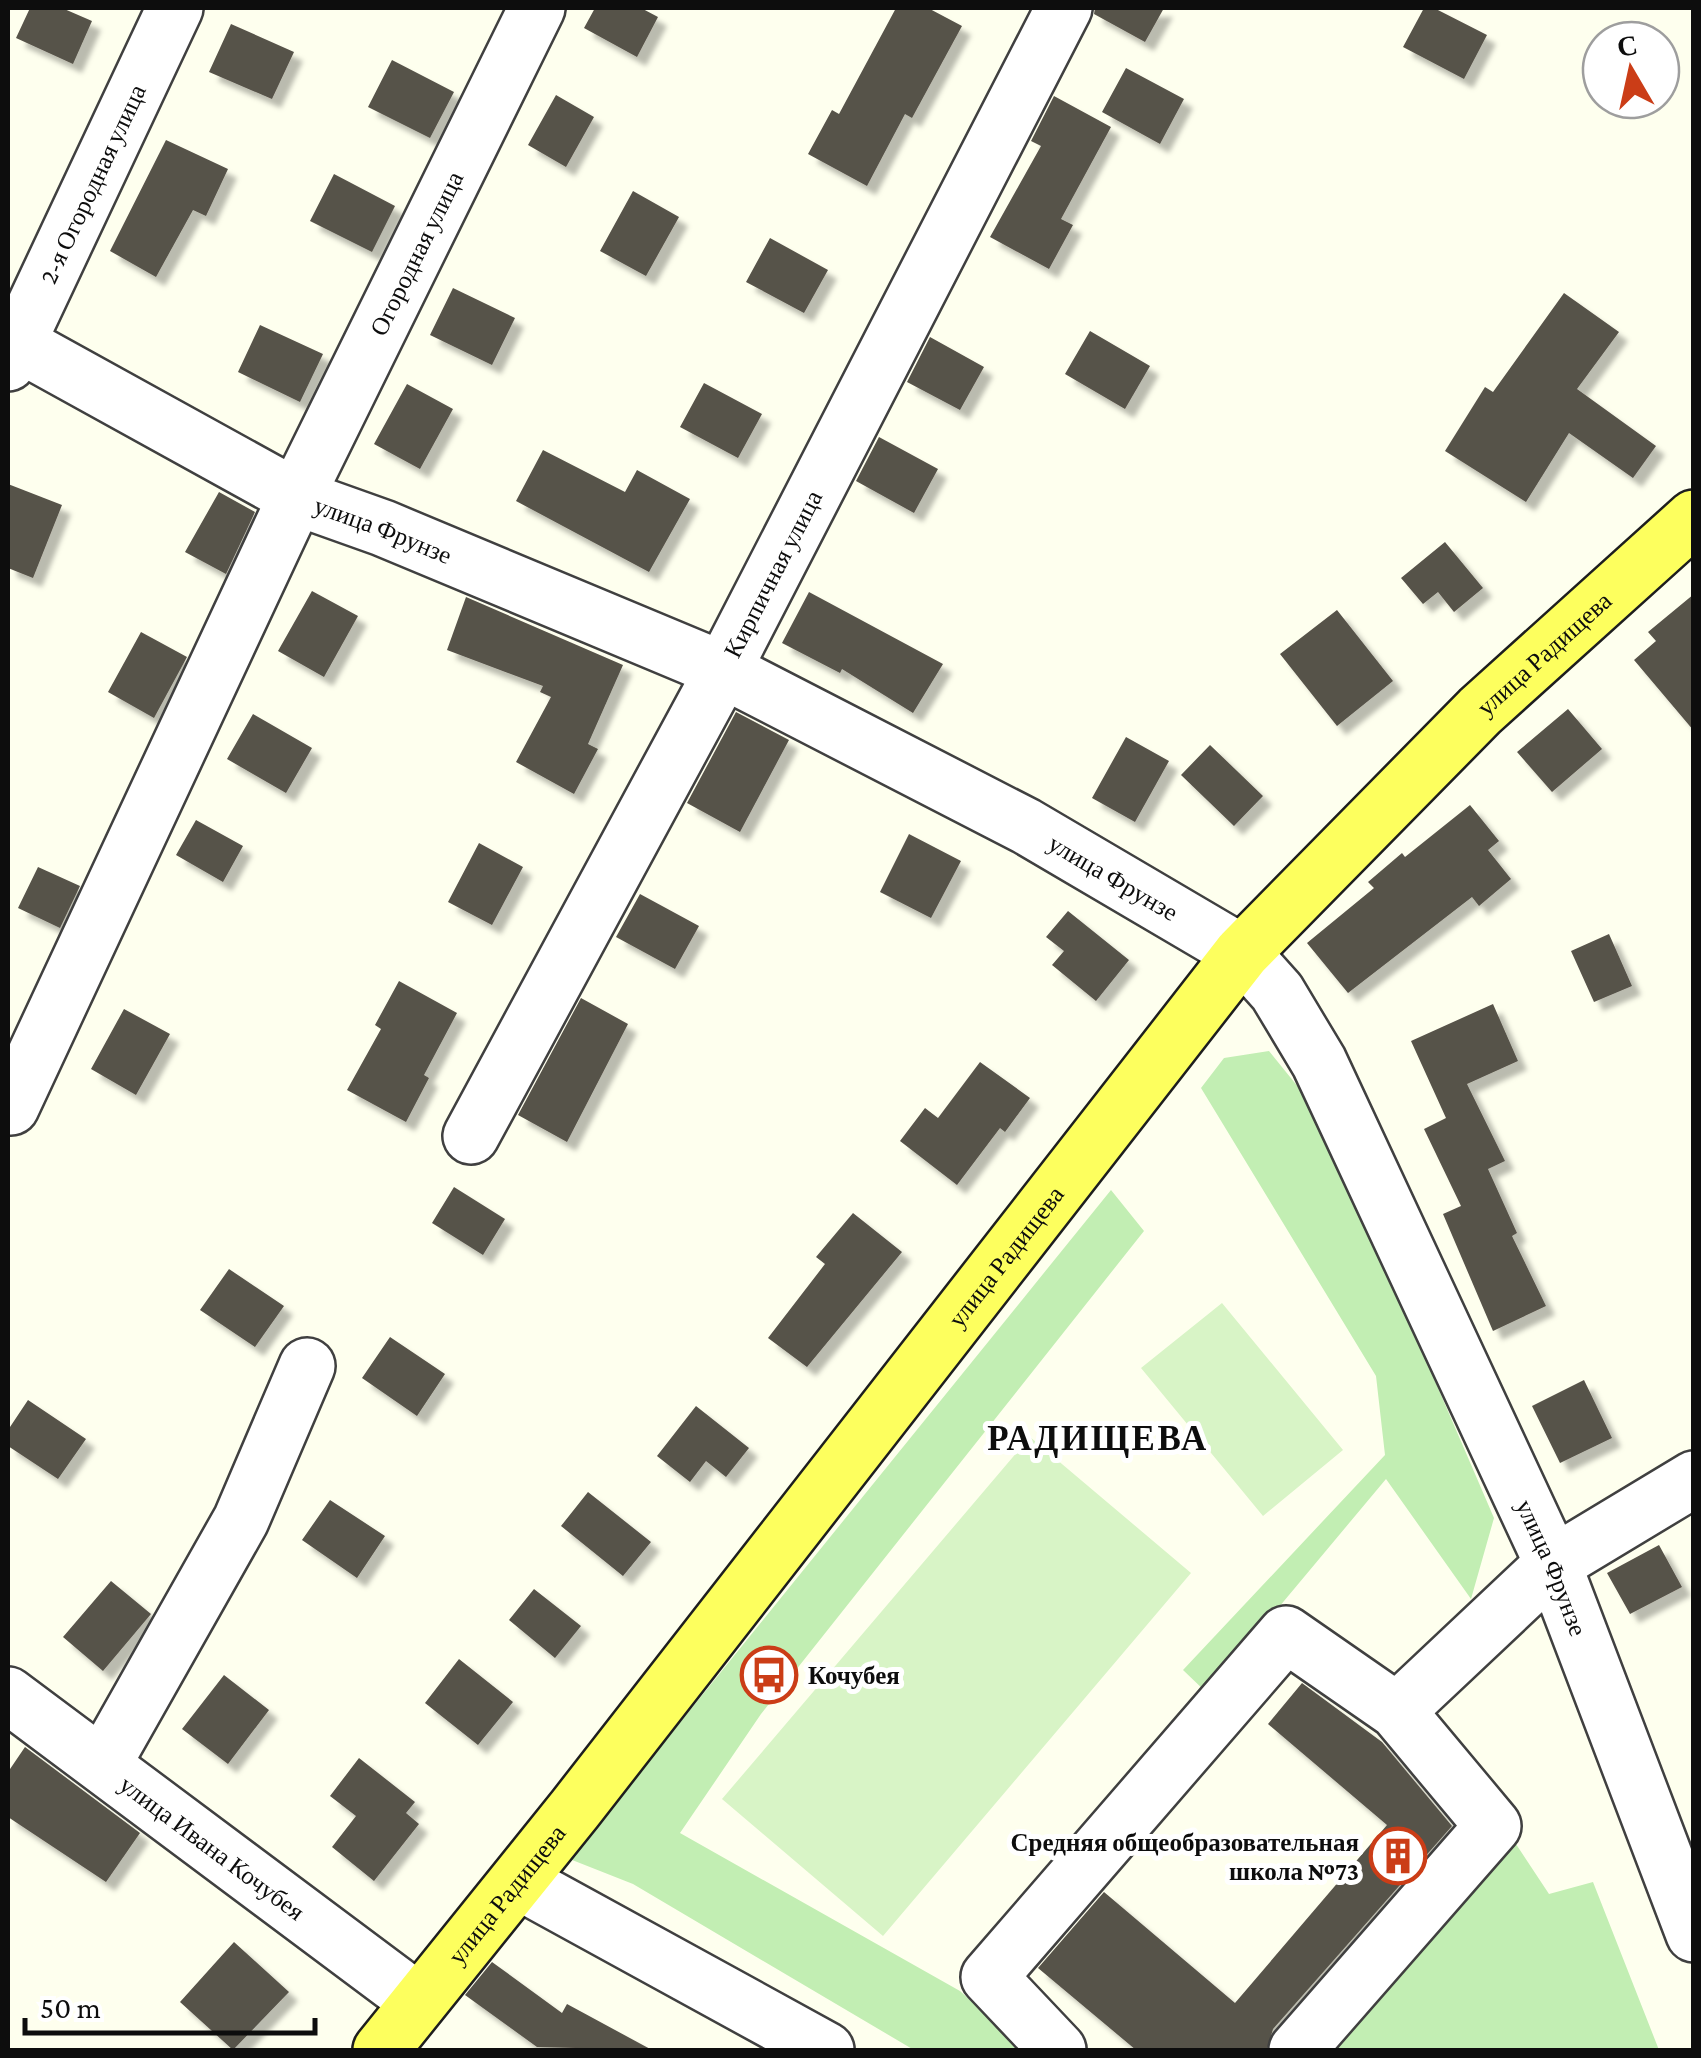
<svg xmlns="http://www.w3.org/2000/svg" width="1701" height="2058" viewBox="0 0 1701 2058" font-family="'Crimson Pro',serif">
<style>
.park{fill:#c2eeb3}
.pitch{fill:#d8f4c6}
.building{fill:#575249;filter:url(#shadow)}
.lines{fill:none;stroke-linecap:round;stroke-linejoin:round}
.minor-casing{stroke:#404040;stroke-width:60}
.major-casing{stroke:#1e1e1e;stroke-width:60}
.minor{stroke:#fff;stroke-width:55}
.major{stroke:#fdff5e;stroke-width:55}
.labels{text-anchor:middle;stroke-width:10;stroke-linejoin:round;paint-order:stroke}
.street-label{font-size:25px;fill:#0d0d0d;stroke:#fff}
.poi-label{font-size:25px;font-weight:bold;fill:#0d0d0d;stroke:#fff;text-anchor:start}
.district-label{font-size:35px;font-weight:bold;letter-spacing:2.5px;fill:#0d0d0d;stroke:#fff}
</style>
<defs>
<filter id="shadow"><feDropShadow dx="9" dy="9" stdDeviation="2.5" flood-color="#0004"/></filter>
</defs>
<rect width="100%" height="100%" fill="#feffee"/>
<!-- park -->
<path class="park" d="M1269,1051L1320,1114L1494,1518L1471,1599L1386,1479L1207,1693L1183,1670L1385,1455L1376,1376L1201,1088L1224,1058Z
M1111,1190L1144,1231L761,1714L680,1833L960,1991L1024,2050H914L633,1884L562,1856L644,1767Z
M1514,1841L1549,1894L1593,1882L1659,2050H1316Z"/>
<!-- pitch -->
<path class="pitch" d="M1222,1303L1343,1450L1263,1516L1141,1368Z
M1030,1437L1191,1573L883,1936L722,1799Z"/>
<!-- building -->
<path class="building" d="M30,8H62L92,21L73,64L16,38Z
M595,8H641L658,17L637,57L584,28Z
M896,8H928L962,26L912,118L905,114L867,186L808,154L832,110L839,114Z
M1095,8H1164L1145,42L1094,14Z
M1424,8H1434L1487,35L1464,79L1403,47Z
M231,24L294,52L272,99L209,72Z
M392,60L454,92L430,138L368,107Z
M1126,68L1184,99L1160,144L1102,112Z
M556,95L594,117L566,167L528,145Z
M1054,96L1111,127L1061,219L1073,225L1049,269L990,237L1041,146L1031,141Z
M166,140L228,169L206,216L193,210L156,277L110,251Z
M334,174L395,206L372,252L310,221Z
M633,191L679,217L646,276L600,251Z
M770,238L828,270L804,313L746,282Z
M453,288L515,318L492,365L430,335Z
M1564,293L1619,332L1577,389L1656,446L1633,478L1569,433L1526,502L1445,451L1485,387L1493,392Z
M260,325L323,354L300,402L238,372Z
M1090,331L1150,366L1125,409L1065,374Z
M930,337L984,367L960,410L907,382Z
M704,383L762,414L738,458L680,427Z
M407,384L453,409L420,469L374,444Z
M879,437L938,469L914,513L856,481Z
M543,450L625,492L637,470L690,499L649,572L516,501Z
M8,484L62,505L33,578L8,568Z
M219,492L255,512L226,574L185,552Z
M1445,542L1483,588L1454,612L1438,592L1423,604L1401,578Z
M312,591L358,616L324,677L278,651Z
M809,592L943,664L913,713L842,669L840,673L782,643Z
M1694,594V731L1634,660L1656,641L1648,632Z
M466,597L623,665L588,744L598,749L574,794L516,762L551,697L540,692L543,686L447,650Z
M1337,610L1393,681L1337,726L1280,654Z
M141,632L187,657L154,718L108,692Z
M1568,709L1602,749L1552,792L1517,752Z
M736,712L789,740L740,832L687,803Z
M253,714L312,748L286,793L227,759Z
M1126,737L1169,761L1135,822L1092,798Z
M1210,745L1263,796L1234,826L1181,775Z
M1470,805L1499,841L1488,850L1511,879L1479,906L1472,897L1348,993L1307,943L1374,888L1368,882L1402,853L1405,857Z
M196,820L243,846L223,882L176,855Z
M909,834L961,861L931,918L880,892Z
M479,843L523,867L492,925L448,902Z
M38,867L80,886L60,928L18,908Z
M640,894L699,926L675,969L616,937Z
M1068,911L1129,960L1096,1001L1052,965L1064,951L1046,937Z
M1609,934L1632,986L1594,1002L1571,951Z
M399,981L457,1013L424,1075L429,1078L406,1122L347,1090L381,1029L375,1025Z
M581,998L628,1024L567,1142L518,1115Z
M1493,1004L1518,1061L1467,1084L1505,1161L1488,1169L1517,1233L1512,1236L1546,1306L1493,1331L1443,1214L1461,1206L1424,1129L1446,1118L1411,1041Z
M124,1009L170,1034L136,1095L91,1069Z
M980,1062L1030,1098L1005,1132L1000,1128L957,1185L900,1141L925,1108L938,1118Z
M454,1187L505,1219L483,1255L432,1223Z
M853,1213L902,1252L807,1367L768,1338L825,1264L816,1257Z
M229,1269L284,1306L255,1347L200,1310Z
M390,1337L445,1374L417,1416L362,1378Z
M1584,1380L1612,1438L1560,1463L1532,1406Z
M28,1400L86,1439L58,1479L8,1446V1430Z
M696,1406L749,1448L726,1477L706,1461L690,1482L657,1456Z
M588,1492L651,1542L623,1576L561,1526Z
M330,1500L385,1536L357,1578L302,1540Z
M1659,1545L1682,1587L1630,1614L1607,1573Z
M111,1581L151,1614L103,1671L63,1637Z
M534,1589L581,1626L555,1658L509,1620Z
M459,1659L513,1702L478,1745L425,1703Z
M224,1675L269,1710L228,1764L182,1729Z
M1302,1683L1382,1742L1452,1826L1273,2029L1267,2050H1136L1038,1968L1104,1892L1235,2003L1387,1825L1268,1724Z
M25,1747L140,1833L106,1882L8,1817V1772Z
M359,1758L415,1802L406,1813L419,1824L374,1881L332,1847L356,1816L330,1796Z
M234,1942L289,1992L233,2050L180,2002Z
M492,1962L562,2013L567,2004L652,2050L537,2047L465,1995Z"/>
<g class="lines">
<!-- minor casing -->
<g class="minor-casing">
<g id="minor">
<path id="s1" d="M8,338L296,497L383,528L723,670L1026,826L1242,953L1277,992L1319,1062L1553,1564L1694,1934"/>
<path id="s2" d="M8,363L175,8"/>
<path id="s3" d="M11,1107L296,497L537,8"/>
<path id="s4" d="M471,1136L723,670L1064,8"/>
<path id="s5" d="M8,1695L419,2002"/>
<path d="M1397,1711L1553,1564L1694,1479"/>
<path d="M103,1764L241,1520L307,1366"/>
<path d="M518,1881L826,2050"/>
<path d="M1058,2050L989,1977L1286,1634L1397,1711L1493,1826L1297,2050"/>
</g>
</g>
<!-- major casing -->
<g class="major-casing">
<g id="major">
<path id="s6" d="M381,2050L575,1809L1242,953L1480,711L1694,518"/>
</g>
</g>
<!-- minor -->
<use href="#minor" class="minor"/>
<!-- major -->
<use href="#major" class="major"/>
</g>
<!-- icons -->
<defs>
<g id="bus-ring" transform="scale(2.875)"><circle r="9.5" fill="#fff" stroke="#cb3d17" stroke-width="1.5"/><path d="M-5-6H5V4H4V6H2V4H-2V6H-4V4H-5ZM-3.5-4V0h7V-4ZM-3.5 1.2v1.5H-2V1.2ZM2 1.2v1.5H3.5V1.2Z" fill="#cb3d17"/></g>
<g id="building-ring" transform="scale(2.875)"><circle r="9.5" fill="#fff" stroke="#cb3d17" stroke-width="1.5"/><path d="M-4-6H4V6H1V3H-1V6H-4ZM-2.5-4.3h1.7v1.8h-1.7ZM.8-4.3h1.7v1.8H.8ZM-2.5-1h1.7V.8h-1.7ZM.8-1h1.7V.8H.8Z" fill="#cb3d17"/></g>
</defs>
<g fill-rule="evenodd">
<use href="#bus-ring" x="769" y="1675"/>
<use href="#building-ring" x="1398" y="1856"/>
</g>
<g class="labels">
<!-- street labels -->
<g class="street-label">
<text dy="9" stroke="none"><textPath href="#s2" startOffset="198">2-я Огородная улица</textPath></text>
<text dy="9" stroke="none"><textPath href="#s3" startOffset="945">Огородная улица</textPath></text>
<text dy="9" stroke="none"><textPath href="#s1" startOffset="422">улица Фрунзе</textPath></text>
<text dy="9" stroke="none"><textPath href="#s4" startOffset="638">Кирпичная улица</textPath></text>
<text dy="9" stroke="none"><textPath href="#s6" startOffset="1820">улица Радищева</textPath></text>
<text dy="9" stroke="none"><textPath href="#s1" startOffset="1232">улица Фрунзе</textPath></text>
<text dy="9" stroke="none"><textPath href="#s6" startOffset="1010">улица Радищева</textPath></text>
<text dy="9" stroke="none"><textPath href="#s1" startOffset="2072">улица Фрунзе</textPath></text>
<text dy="9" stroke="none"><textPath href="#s5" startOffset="255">улица Ивана Кочубея</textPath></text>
<text dy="9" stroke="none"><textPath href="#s6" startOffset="200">улица Радищева</textPath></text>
</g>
<!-- poi labels -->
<g class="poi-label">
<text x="808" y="1684">Кочубея</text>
<text x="1359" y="1851" text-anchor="end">Средняя общеобразовательная<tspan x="1359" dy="29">школа №73</tspan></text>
</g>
<!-- district labels -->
<g class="district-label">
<text x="1098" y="1450">РАДИЩЕВА</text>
</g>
</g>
<!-- border -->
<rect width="1701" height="2058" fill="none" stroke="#0d0d0d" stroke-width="20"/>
<!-- north arrow -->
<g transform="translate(1631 70) rotate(351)"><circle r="48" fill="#ffffff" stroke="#9e9e9e" stroke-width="2.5"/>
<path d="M0-8L18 38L0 25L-18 38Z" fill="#cb3d17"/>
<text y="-15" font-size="28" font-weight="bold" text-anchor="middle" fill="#0d0d0d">С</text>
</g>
<!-- scale -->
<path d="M25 2018v15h290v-15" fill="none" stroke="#0d0d0d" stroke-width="5"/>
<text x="40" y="2018" font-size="30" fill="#0d0d0d" stroke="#ffffff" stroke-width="8" paint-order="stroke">50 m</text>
</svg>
